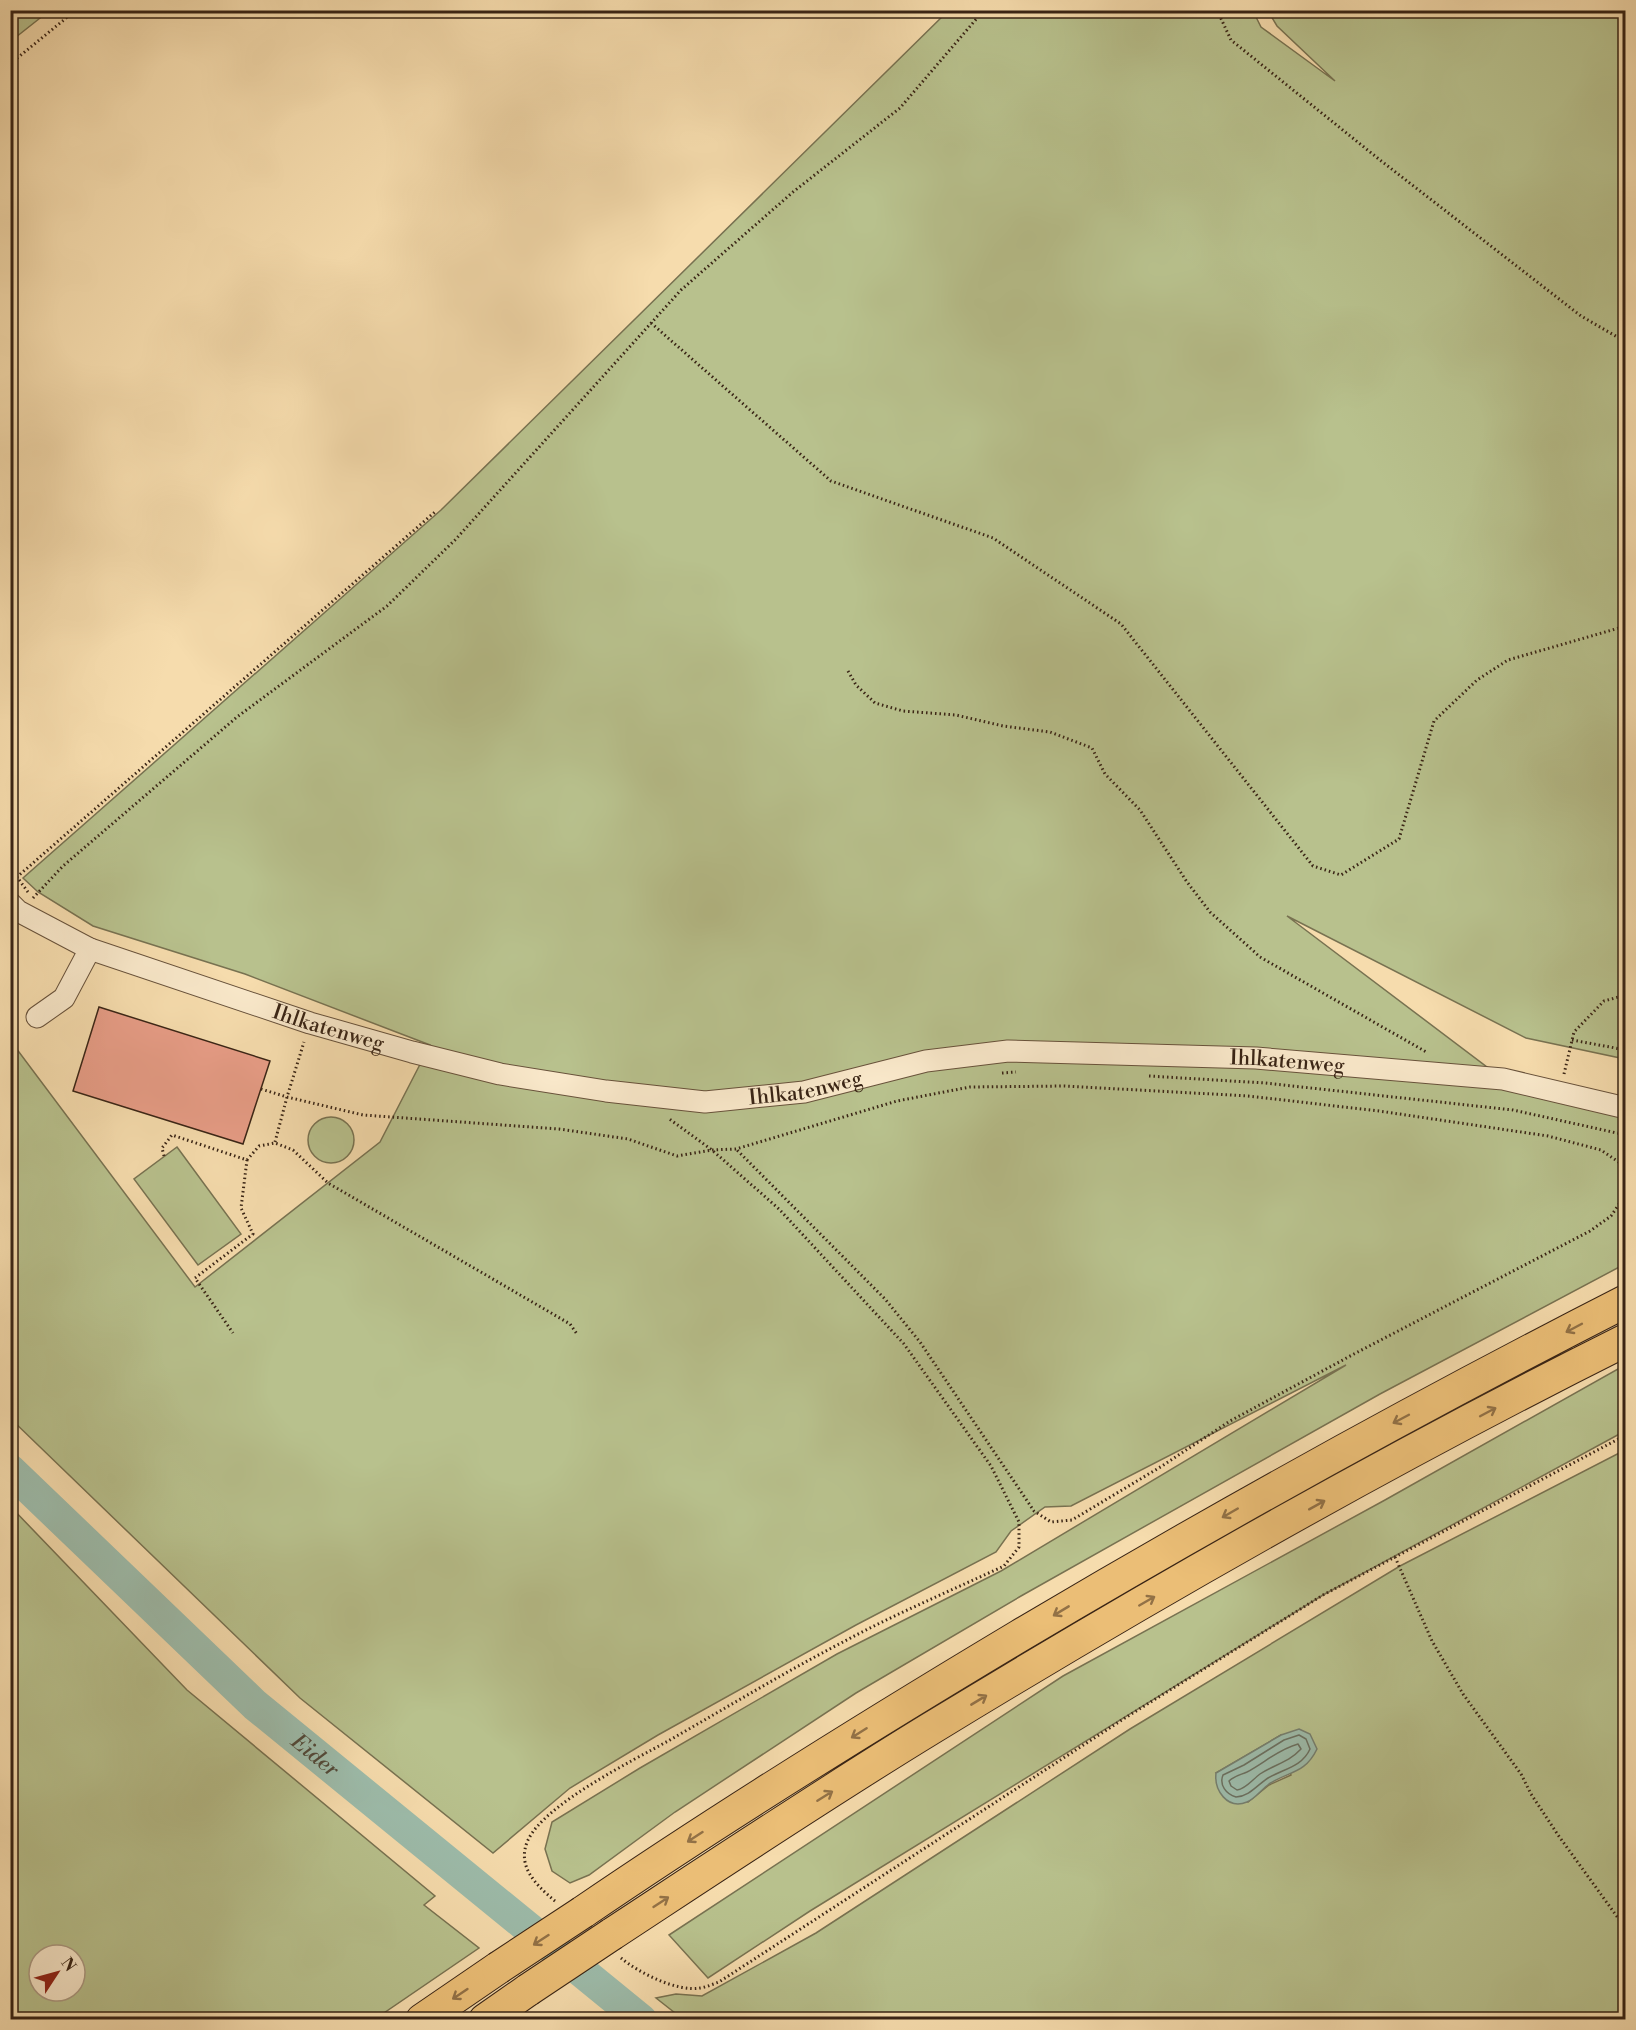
<svg xmlns="http://www.w3.org/2000/svg" width="1636" height="2030" viewBox="0 0 1636 2030" font-family="'Libre Bodoni',serif">
<style>
.green{fill:#b8c18d;stroke:#787251;stroke-width:1.5;fill-rule:evenodd}
.water{fill:#9dbcab;stroke:#757f6f;stroke-width:1.5}
.lines{fill:none;stroke-linecap:round;stroke-linejoin:round}
.shore{stroke:#6b7060;stroke-width:1.5}
.river{stroke:#9dbcab;stroke-width:32}
.building{fill:#e89d87;stroke:#392415;stroke-width:1.5}
.minor-casing{stroke:#68523b;stroke-width:23}
.highway-casing{stroke:#392415;stroke-width:34}
.path{stroke:#392415;stroke-width:3;stroke-dasharray:1.5 3;stroke-linecap:butt}
.minor{stroke:#f9e8ca;stroke-width:21}
.highway{stroke:#ebbe76;stroke-width:32}
.highway-bridge-casing{stroke:#392415;stroke-width:34;stroke-linecap:butt}
.highway-bridge{stroke:#ebbe76;stroke-width:32}
.oneway{stroke:#927146}
.labels{text-anchor:middle;stroke-width:6;stroke-linejoin:round;paint-order:stroke}
.street-label{font-size:21px;fill:#392415;stroke:#f9e8ca}
.water-label{font-size:22px;font-style:italic;fill:#524a3a;stroke:#f9e8ca}
</style>
<rect width="100%" height="100%" fill="#f6dcad"/>
<filter id="stains"><feTurbulence type="fractalNoise" baseFrequency=".00333" numOctaves="4"/><feColorMatrix values="0 0 0 0 .2 0 0 0 0 .09 0 0 0 0 .02 0 0 0 .5 -.17"/></filter>
<radialGradient id="worn" r=".72"><stop offset=".6" stop-color="#630" stop-opacity="0"/><stop offset="1" stop-color="#630" stop-opacity=".3"/></radialGradient>
<!-- green -->
<path class="green" d="M11,10H49V11L11,41Z
M948,11H1253L1261,27L1335,81L1277,26L1268,11H1625V1059L1526,1038L1287,916L1503,1079L1625,1108V1264L1380,1394L1021,1596L856,1693L675,1812L589,1875L570,1883L552,1871L545,1849L552,1822L640,1768L837,1654L1001,1571L1346,1365L1071,1506L1045,1507L1011,1531L996,1552L856,1625L658,1735L570,1788L493,1853L300,1698L11,1419L10,1040L195,1287L380,1142L430,1045L245,974L93,926L38,892L23,878L441,510Z
M308 1140a23 23 0 1 1 46 0a23 23 0 1 1-46 0Z
M177,1147L241,1234L198,1265L134,1179Z
M1625,1365V1431L1323,1595L810,1911L708,1978L669,1935L1063,1676L1385,1500Z
M1625,1450V2019L684,2020L656,1998L676,1994L702,1996L816,1933L1130,1729L1400,1566ZM1281,1735L1291,1775L1269,1785L1248,1802L1216,1773Z
M10,1506L187,1690L435,1896L424,1905L479,1948L375,2019H11ZM39,1955H75V1991H39Z"/>
<!-- water -->
<path class="water" d="M1299,1729L1310,1734L1317,1749C1305,1774 1289,1771 1269,1784C1262,1789 1255,1799 1247,1802C1227,1810 1214,1790 1216,1773L1281,1735Z"/>
<g class="lines">
<!-- shore -->
<path class="shore" d="M1299,1735L1306,1739L1310,1749C1302,1767 1283,1769 1268,1778C1257,1785 1250,1796 1236,1797C1226,1794 1219,1785 1223,1775L1244,1765L1284,1740Z
M1298,1744L1301,1749C1288,1763 1275,1764 1260,1774C1253,1779 1246,1789 1237,1790L1231,1786L1229,1781C1234,1776 1240,1775 1247,1772C1264,1763 1279,1749 1298,1744Z"/>
<!-- river -->
<path class="river" id="s1" d="M10,1470L255,1705L641,2020"/>
</g>
<!-- building -->
<path class="building" d="M99,1007L270,1061L243,1144L73,1091Z"/>
<g class="lines">
<!-- minor casing -->
<g class="minor-casing">
<g id="minor">
<path id="s2" d="M10,903L18,911L90,949L310,1023L412,1052L500,1074L606,1091L705,1102L804,1092L926,1061L1008,1051L1256,1058L1503,1079L1626,1108"/>
<path d="M37,1017L64,998L90,949"/>
</g>
</g>
<!-- highway casing -->
<g class="highway-casing">
<path id="highway" d="M583,1912C725,1815 872,1724 1019,1636C1218,1518 1420,1406 1626,1301
M612,1934C717,1865 822,1795 930,1729C1156,1591 1388,1459 1626,1340
M422,2020L498,1968
M485,2020L528,1990"/>
</g>
<!-- path -->
<path class="path" d="M1217,10L1231,40L1380,160L1581,316L1626,342
M10,64L76,10
M651,323L831,481L993,538L1121,624L1313,866L1341,875L1399,839L1434,721L1477,680L1508,660L1626,626
M848,671L856,685L875,703L903,711L956,715L1003,726L1050,732L1092,748L1105,774L1140,810L1187,882L1210,912L1260,957L1428,1053
M28,892L17,877L436,511
M33,898L63,866L237,717L387,606L455,540L681,290L793,192L900,108L984,10
M1572,1040L1626,1050
M1002,1073L1016,1072
M1564,1074L1574,1032L1604,1001L1626,995
M1149,1076L1265,1083L1513,1110L1626,1135
M261,1089L287,1097L363,1115L559,1129L628,1139L677,1156L712,1150L736,1149L897,1101L970,1087L1065,1086L1248,1096L1379,1111L1548,1136L1601,1150L1620,1163L1625,1181L1622,1200L1611,1216L1590,1231L1352,1355L1230,1421L1162,1466L1072,1520L1051,1522L1034,1511L920,1342L885,1299L736,1149
M275,1142L287,1097L304,1042
M164,1156L162,1148L172,1135L247,1160L241,1208L253,1234L195,1278L233,1333
M247,1160L259,1146L275,1143L293,1150L328,1183L570,1324L577,1334
M1395,1557L1432,1641L1463,1694L1521,1774L1531,1794L1558,1835L1626,1929
M555,1901C536,1885 516,1866 528,1840C545,1804 632,1761 668,1741C726,1708 783,1673 843,1642C895,1614 950,1591 1004,1566L1019,1547V1522L991,1466L904,1344L779,1209L712,1150L668,1118
M621,1958C639,1973 677,1992 700,1988C707,1987 713,1984 719,1982L1125,1718L1323,1595L1626,1435"/>
<!-- minor -->
<use href="#minor" class="minor"/>
<!-- highway -->
<use href="#highway" class="highway"/>
<!-- highway-bridge casing -->
<g class="highway-bridge-casing">
<path id="highway-bridge" d="M498,1968L583,1912
M528,1990L612,1934"/>
</g>
<!-- highway-bridge -->
<use href="#highway-bridge" class="highway-bridge"/>
</g>
<!-- one-way arrows -->
<defs><path id="oneway-shaft" d="M-6 0H5M1.5-3L5.5 0L1.5 3" fill="none" stroke-width="1.6" stroke-linecap="round" stroke-linejoin="round" transform="scale(1.5)"/></defs>
<g class="oneway">
<use href="#oneway-shaft" transform="translate(1574 1328) rotate(152)"/>
<use href="#oneway-shaft" transform="translate(1488 1412) rotate(-28)"/>
<use href="#oneway-shaft" transform="translate(1401 1419) rotate(152)"/>
<use href="#oneway-shaft" transform="translate(1317 1505) rotate(-29)"/>
<use href="#oneway-shaft" transform="translate(1230 1513) rotate(150)"/>
<use href="#oneway-shaft" transform="translate(1147 1601) rotate(-30)"/>
<use href="#oneway-shaft" transform="translate(1061 1611) rotate(149)"/>
<use href="#oneway-shaft" transform="translate(979 1700) rotate(-31)"/>
<use href="#oneway-shaft" transform="translate(859 1733) rotate(148)"/>
<use href="#oneway-shaft" transform="translate(825 1796) rotate(-32)"/>
<use href="#oneway-shaft" transform="translate(695 1837) rotate(147)"/>
<use href="#oneway-shaft" transform="translate(661 1902) rotate(-33)"/>
<use href="#oneway-shaft" transform="translate(541 1940) rotate(147)"/>
<use href="#oneway-shaft" transform="translate(460 1994) rotate(146)"/>
</g>
<g class="labels">
<!-- street labels -->
<g class="street-label">
<text dy="7" stroke="none"><textPath href="#s2" startOffset="344">Ihlkatenweg</textPath></text>
<text dy="7" stroke="none"><textPath href="#s2" startOffset="1316">Ihlkatenweg</textPath></text>
<text dy="7" stroke="none"><textPath href="#s2" startOffset="830">Ihlkatenweg</textPath></text>
</g>
<!-- water labels -->
<g class="water-label">
<text dy="8" stroke="none"><textPath href="#s1" startOffset="418">Eider</textPath></text>
</g>
</g>
<!-- margin -->
<rect width="1636" height="2030" fill="none" stroke="#f6dcad" stroke-width="36"/>
<rect x="12" y="12" width="1612" height="2006" fill="none" stroke="#392415" stroke-width="3"/>
<rect x="18" y="18" width="1600" height="1994" fill="none" stroke="#392415" stroke-width="1.5"/>
<!-- north arrow -->
<g transform="translate(57 1973) rotate(54)"><circle r="28" fill="#f9e8ca" stroke="#ac9a82" stroke-width="1.5"/>
<path d="M0-4.5L10 22L0 15L-10 22Z" fill="#8f2418"/>
<text y="-9" font-size="16" font-weight="bold" text-anchor="middle" fill="#392415">N</text>
</g>
<rect width="100%" height="100%" filter="url(#stains)"/>
<rect width="100%" height="100%" fill="url(#worn)"/>
</svg>
